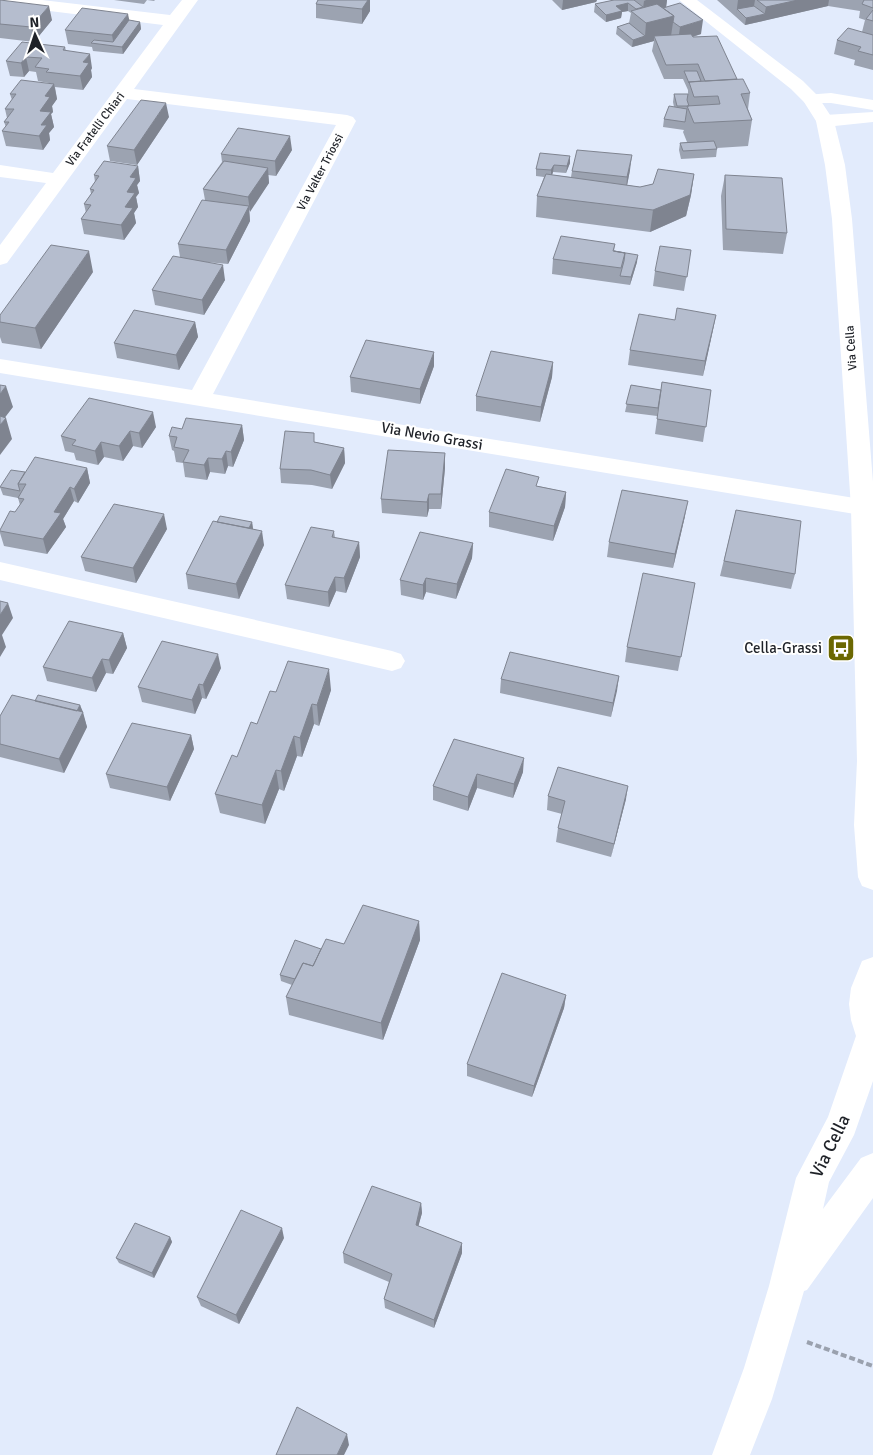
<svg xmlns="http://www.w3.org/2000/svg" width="873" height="1455" viewBox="0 0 873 1455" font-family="Signika,sans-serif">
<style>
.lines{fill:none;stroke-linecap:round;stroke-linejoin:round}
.path{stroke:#9aa1ae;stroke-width:4;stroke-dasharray:6 3;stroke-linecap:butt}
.minor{fill:#fff;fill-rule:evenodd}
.tertiary{fill:#fff;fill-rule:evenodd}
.wall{fill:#9ca3b1}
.shaded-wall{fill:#7f8490}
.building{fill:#b5bdce;stroke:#7f8490}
.labels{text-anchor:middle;stroke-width:4;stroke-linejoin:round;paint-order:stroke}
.far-street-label{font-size:12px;fill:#1f2228;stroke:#fff}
.street-label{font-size:15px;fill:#1f2228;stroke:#fff}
.poi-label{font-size:15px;fill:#1f2228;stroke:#fff;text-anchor:end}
.near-street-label{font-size:18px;fill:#1f2228;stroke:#fff}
</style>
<rect width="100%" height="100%" fill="#e2ebfc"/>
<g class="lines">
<!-- path -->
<path class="path" d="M807,1342L873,1366"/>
<!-- minor -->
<path class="minor" d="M0,0H42L170,15L182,0H198L134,89L347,115L353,117L356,121L213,394L873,501V517L0,373V359L192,390L336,125L127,99L7,263L0,265V245L46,183L0,177V165L53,173L163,25L1,5Z
M831,93L873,100V110L831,103H805L802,99L805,95Z
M873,112V122L825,127L819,125L816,121L819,117L825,115Z
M0,562L392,651L401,654L405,661L401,668L392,671L0,580Z"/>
<!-- tertiary -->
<path class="tertiary" d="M679,0H697L803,81L817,95L834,121L845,165L852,219L873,482V890L862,886L858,877L854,825L857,761L851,508L832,219L825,165L816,121L804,102L791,89Z
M873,957V1081L854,1135L829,1182L823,1209L861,1158L873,1153V1198L807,1290L804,1291L772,1399L750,1455H712L744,1368L769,1286L796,1178L828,1117L856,1036L851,1020L849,1004L851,988L862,961Z"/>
</g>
<!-- wall -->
<path class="wall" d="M114,0H155L154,1L147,0L144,4Z
M318,0H370V11L362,24L316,18V4Z
M552,0H597L596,2L562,10Z
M614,0H667L666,7L701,34L693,37L750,93L748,109L752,120L748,146L717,148V149L716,157L681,159L679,150L680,143L687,142L683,132L684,130L663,127L664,119L674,107L673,102L674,94H688V90L683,79H664L652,51L654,41L632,47L616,34L617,27L629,23L631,13L628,11L622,12L621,18L606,22L594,12L595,4Z
M717,0H873V70L854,65L855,60L834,54L837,40L862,32L865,20L859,18L860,11L828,6L745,25Z
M0,1L52,20L34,42L0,38Z
M129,20L140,22L141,29L123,54L93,51L92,47L68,44L65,30Z
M65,47L66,51L92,68L91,70L92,77L83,90L55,87L57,99L52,106L53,112L51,114L54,127L49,133L50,140L43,150L6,146L2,131L6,127L4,122L7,118L5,109L12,100L10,94L49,84V83L38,81L36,72L29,71L24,77L10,76L6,61Z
M169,117L137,165L110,161L107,146Z
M292,150L276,176L268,175L269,183L249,211L250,221L228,264L206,262L225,280L204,315L155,305L152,290L180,257L178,244L205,200L203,189L222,162L221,154Z
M570,156V163L566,173L553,172L552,175L571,177L572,171L630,170L627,185L640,187L653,184L694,174L691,195L686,216L650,232L536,217L537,196L544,177L536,176V169Z
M138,166L140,181L137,185L139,193L136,197L138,207L134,213L136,223L124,240L84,234L81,219L86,213L84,204L91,194L90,189L95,182L94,175Z
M725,175L787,233L783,254L723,250L721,196Z
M615,244L614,251L637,262L630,285L552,274L553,259Z
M691,250L684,291L653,286L655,271Z
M93,272L41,349L2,343L0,337V315Z
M716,315L703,376L628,365L630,350L675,320Z
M195,322L198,337L179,370L117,358L114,343Z
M553,362L552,377L540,422L476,411V396Z
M434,366L420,404L351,392L350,377Z
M662,382L711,390L703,442L655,434L660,398L657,416L625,412L631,385L661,390Z
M242,425L244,440L233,467L228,466L225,474L210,472L207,480L185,477L183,463L176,462L174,451L172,450L169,436L182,429Z
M156,427L142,448L133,446L123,461L104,457L98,465L76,460L74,453L65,451L61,436Z
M315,442L344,448L345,463L332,489L312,485L281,483L280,469Z
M445,453V468L441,509H429L427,517L382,513L381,499Z
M87,468L90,483L78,503L74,501L63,519L66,527L47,554L4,546L0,533V530L15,512L20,505L18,498L3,495L0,487L25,472Z
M538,486L566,492L565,507L553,541L489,527V512Z
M736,510L795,574L791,589L720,576Z
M685,516L673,568L607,557L609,542Z
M217,522H252L253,529L264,545L239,599L188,589L186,574Z
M167,529L136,583L85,571L81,557Z
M334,531L335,538L359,542L360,557L346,593L336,591L329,607L287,599L285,585Z
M473,543L472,558L456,599L426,592L423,600L401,595L400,580Z
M695,583L678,671L625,662L627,647Z
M123,633L127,648L113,674L106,673L96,692L47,681L43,667Z
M221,668L206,699L202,698L195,714L142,702L138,687Z
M619,676L611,717L500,693L501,679Z
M331,690L319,726L314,724L302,757L297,756L284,791L279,789L265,824L220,813L215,794L276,692Z
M35,701L80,705L87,727L64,773L0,757V716Z
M191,735L194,749L170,801L110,788L106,774Z
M454,739L523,772L513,798L477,788L468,811L433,800V786Z
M548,796L626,799L611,857L556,842L558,828L562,814L547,810Z
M419,921L420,940L383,1040L289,1015L286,997L292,985L281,981L280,975L321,949L344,944Z
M566,995L564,1008L532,1097L467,1076V1064Z
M421,1203L422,1213L418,1226L462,1253L434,1328L385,1308L384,1299L389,1282L344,1263L343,1253Z
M170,1237L172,1242L154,1278L119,1263L116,1258Z
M284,1238L239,1324L201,1306L197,1297Z"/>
<!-- shaded-wall -->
<path class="shaded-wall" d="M368,0H370V11L362,24V9Z
M563,0H597L596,2L562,10Z
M646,0H667L666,8L642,15L644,1Z
M738,0H755L753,12L737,9L736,16Z
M757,0H829L828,6L763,21L766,7Z
M628,3V11L622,12L621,18L606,22V15L616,6Z
M49,6L52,20L34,42L31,27Z
M128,14L131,28L114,46L112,35Z
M765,14L763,21L745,25L746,18Z
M674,16L671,36H654V41L632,47L633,40L645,36L646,23Z
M703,20L701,34L678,41L680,27Z
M140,22L141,29L123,54L122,47Z
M90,54L92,68L91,70L92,77L83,90L80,76L83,62Z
M26,57L29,71L24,77L21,63Z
M54,84L57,99L52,106L53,112L51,114L54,127L49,133L50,140L43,150L39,136L40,111L45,96Z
M166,103L169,117L137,165L134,150Z
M290,136L292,150L276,176L275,161Z
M632,155L630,170L626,191L627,177Z
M570,156V163L566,173L567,166Z
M554,165L553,172L551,178V170Z
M138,166L140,181L137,185L139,193L136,197L138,207L134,213L136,223L124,240L121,225L125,207L127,192L130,177Z
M268,168L269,183L250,212L248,197Z
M694,174L691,195L686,216L650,232L653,210Z
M249,206L250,221L228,264L226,250Z
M89,251L93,272L41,349L35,328Z
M638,255L637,262L630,285L631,277Z
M223,265L225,280L204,315L202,300Z
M716,315L713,330L703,376L705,361Z
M195,322L198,337L179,370L176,355Z
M434,352V366L420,404V389Z
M553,362L552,377L540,422L541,407Z
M6,386L13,407L0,424V394Z
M153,412L156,427L142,448L139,433Z
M6,418L12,439L0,455V425Z
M242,425L244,440L233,467L231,452Z
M130,431L133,446L123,461L119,446Z
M101,442L104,457L98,465L95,451Z
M344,448L345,463L332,489L330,475Z
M226,451L228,466L225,474L222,459Z
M445,453V468L441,509V494Z
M208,458L210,472L207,480L204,465Z
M87,468L90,483L78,503L74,489Z
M70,487L74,501L63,519L66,527L47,554L43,539L54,512Z
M566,492L565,507L553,541L554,526Z
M429,494V509L427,517V502Z
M688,501L685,516L673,568L675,554Z
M164,514L167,529L136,583L133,568Z
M252,522L253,529L246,535Z
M262,531L264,545L239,599L236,584Z
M359,542L360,557L346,593L344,578Z
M473,543L472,558L456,599L457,584Z
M335,577L336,591L329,607L328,592Z
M426,578V592L423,600V585Z
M8,603L13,618L2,635L6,647L0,657V615Z
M123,633L127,648L113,674L109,660Z
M218,654L221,668L206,699L203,685Z
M102,659L106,673L96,692L92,678Z
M329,669L331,690L319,726L317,705Z
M619,676L617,691L611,717L613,703Z
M199,684L202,698L195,714L192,700Z
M312,704L314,724L302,757L300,738Z
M80,705L83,712L74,717Z
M83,712L87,727L64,773L59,759Z
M191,735L194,749L170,801L167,787Z
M294,736L297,756L284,791L281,771Z
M524,758L523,772L513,798L514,784Z
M276,770L279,789L265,824L262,805Z
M477,774V788L468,811V797Z
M628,786L626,799L611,857L614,844Z
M419,921L420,940L383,1040L381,1023Z
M566,995L564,1008L532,1097L534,1086Z
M421,1203L422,1213L416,1235V1225Z
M282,1228L284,1238L239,1324L236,1315Z
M170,1237L172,1242L154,1278L152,1273Z
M462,1243V1253L434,1328V1320Z
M347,1434L349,1445L344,1455H337Z"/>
<!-- building -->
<path class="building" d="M0,0L49,6L31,27L0,24Z
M318,0H368L362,9L316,4Z
M614,0H634L643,7L636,9L628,3L616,6L622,11L606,15L595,4Z
M757,0H798L766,7Z
M864,0H873V8L862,4Z
M680,3L703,20L680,27L673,22L674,16L663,8Z
M657,4L674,16L646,23L631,11Z
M754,6L765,14L746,18L737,9Z
M82,8L128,14L112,35L65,30Z
M873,10V21L866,19Z
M129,20L140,22L122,47L91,43L94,40L113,42Z
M629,23L645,36L633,40L617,27Z
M848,28L873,35V55L858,51L861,47L837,40Z
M691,34L693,37L717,36L737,79L705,81L698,64L666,65L654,36Z
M22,42L65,47L63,50L90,54L83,62L89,63L80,76L46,72L49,69L35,67L42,58L26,57L21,63L6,61Z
M684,71H697L701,81L689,82V83Z
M743,79L750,93L741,94L752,120L694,123L687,106L720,104L718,96L694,97L689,82Z
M21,80L54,84L45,96L50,97L40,111L51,112L41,125H47L39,136L2,131L9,122H4L14,109H5L16,94H10Z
M674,94H688L687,100L689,106H677Z
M141,100L166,103L134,150L107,146Z
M669,106L687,109L685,122L664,119Z
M238,128L290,136L275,161L221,154Z
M714,141L717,149L683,151L680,143Z
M577,150L632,155L627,177L572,171Z
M540,153L570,156L567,166L554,165L551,170L536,169Z
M104,161L138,166L130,177L136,178L127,192L135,193L125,207L133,208L121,225L81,219L91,205L84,204L94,190L90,189L99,176L94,175Z
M224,161L268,168L248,197L203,189Z
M658,169L694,174L690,195L653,210L537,196L546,174L640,187L653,184Z
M725,175L782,178L787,233L726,229Z
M202,200L249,206L226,250L178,244Z
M561,236L615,244L613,251L625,253L621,268L553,259Z
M51,245L89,251L35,328L0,322V315Z
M660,246L691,250L687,277L655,271Z
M614,251L638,255L631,277L620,276L624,261L625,253Z
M173,256L223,265L202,300L152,290Z
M677,308L716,315L705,361L630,350L639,314L675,320Z
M134,310L195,322L176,355L114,343Z
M366,340L434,352L420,389L350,377Z
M491,351L553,362L541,407L476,396Z
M662,382L711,390L706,427L657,419Z
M0,385L6,386L0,394Z
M631,385L661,390L658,408L626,404Z
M89,398L153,412L139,433L130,431L119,446L101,442L95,451L72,445L76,440L61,436Z
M0,416L6,418L0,425Z
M186,418L242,425L231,452L226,451L222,459L208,458L204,465L183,462L189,450L174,447L177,437L169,436L172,427L182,429Z
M285,431L314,433V442L344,448L330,475L311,470L280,469Z
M388,450L445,453L441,494H429L427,502L381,499Z
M35,457L87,468L74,489L70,487L54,512L61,513L43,539L0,531V530L10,511L15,512L24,499L18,498L26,484H18Z
M506,469L539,477L536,486L566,492L554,526L489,512Z
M11,470L25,472L18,484L20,491L0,487Z
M622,490L688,501L675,554L609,542Z
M114,504L164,514L133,568L81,557Z
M736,510L801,521L795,574L724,561Z
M220,516L252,522L249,528L217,522Z
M213,521L262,531L236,584L186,574Z
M311,527L334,531L332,537L359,542L344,578L335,577L328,592L285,585Z
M420,532L473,543L457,584L426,578L423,585L400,580Z
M643,573L695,583L681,657L627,647Z
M0,601L8,603L0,615Z
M69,621L123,633L109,660L102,659L92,678L43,667Z
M162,641L218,654L203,685L199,684L192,700L138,687Z
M510,652L619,676L613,703L501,679Z
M288,661L329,669L317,705L312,704L300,738L294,736L281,771L276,770L262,805L215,794L232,755L237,757L251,722L257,724L270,691L276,692Z
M12,695L83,712L59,759L0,744V716Z
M38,695L80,705L77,711L35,701Z
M132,723L191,735L167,787L106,774Z
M454,739L524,758L514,784L477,774L468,797L433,786Z
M558,767L628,786L614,844L558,828L565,801L548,796Z
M363,905L419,921L381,1023L286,997L303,963L313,966L326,939L344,944Z
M295,940L321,949L313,966L303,963L295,979L280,975Z
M502,973L566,995L534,1086L467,1064Z
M372,1186L421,1203L416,1225L462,1243L434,1320L384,1299L392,1274L343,1253Z
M241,1210L282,1228L236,1315L197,1297Z
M135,1223L170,1237L152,1273L116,1258Z
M297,1407L347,1434L337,1455H276Z"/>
<!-- icons -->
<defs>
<g id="bus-square" transform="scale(1.4375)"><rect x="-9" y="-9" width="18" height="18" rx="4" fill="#6b6802" stroke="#fff"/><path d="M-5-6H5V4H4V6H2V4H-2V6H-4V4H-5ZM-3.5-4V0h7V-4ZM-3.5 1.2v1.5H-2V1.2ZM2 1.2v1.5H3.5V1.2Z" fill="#fff"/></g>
</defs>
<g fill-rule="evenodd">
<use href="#bus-square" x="841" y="648"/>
</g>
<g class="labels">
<!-- far-street labels -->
<g class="far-street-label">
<text transform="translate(95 129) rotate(-53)" y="4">Via Fratelli Chiari</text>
<text transform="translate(320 172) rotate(-62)" y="4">Via Valter Triossi</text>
<text transform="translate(851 348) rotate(-94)" y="4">Via Cella</text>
</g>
<!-- street labels -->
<g class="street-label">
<text transform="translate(432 436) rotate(10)" y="5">Via Nevio Grassi</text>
</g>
<!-- poi labels -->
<g class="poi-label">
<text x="822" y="653">Cella-Grassi</text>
</g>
<!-- near-street labels -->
<g class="near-street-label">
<text transform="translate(830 1146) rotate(-64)" y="6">Via Cella</text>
</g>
</g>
<!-- north arrow -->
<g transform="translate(35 35) rotate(357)" stroke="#ffffff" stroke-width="4" paint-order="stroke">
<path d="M0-4L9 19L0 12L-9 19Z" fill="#1f2228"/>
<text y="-8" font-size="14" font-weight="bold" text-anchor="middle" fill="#1f2228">N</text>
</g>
</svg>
